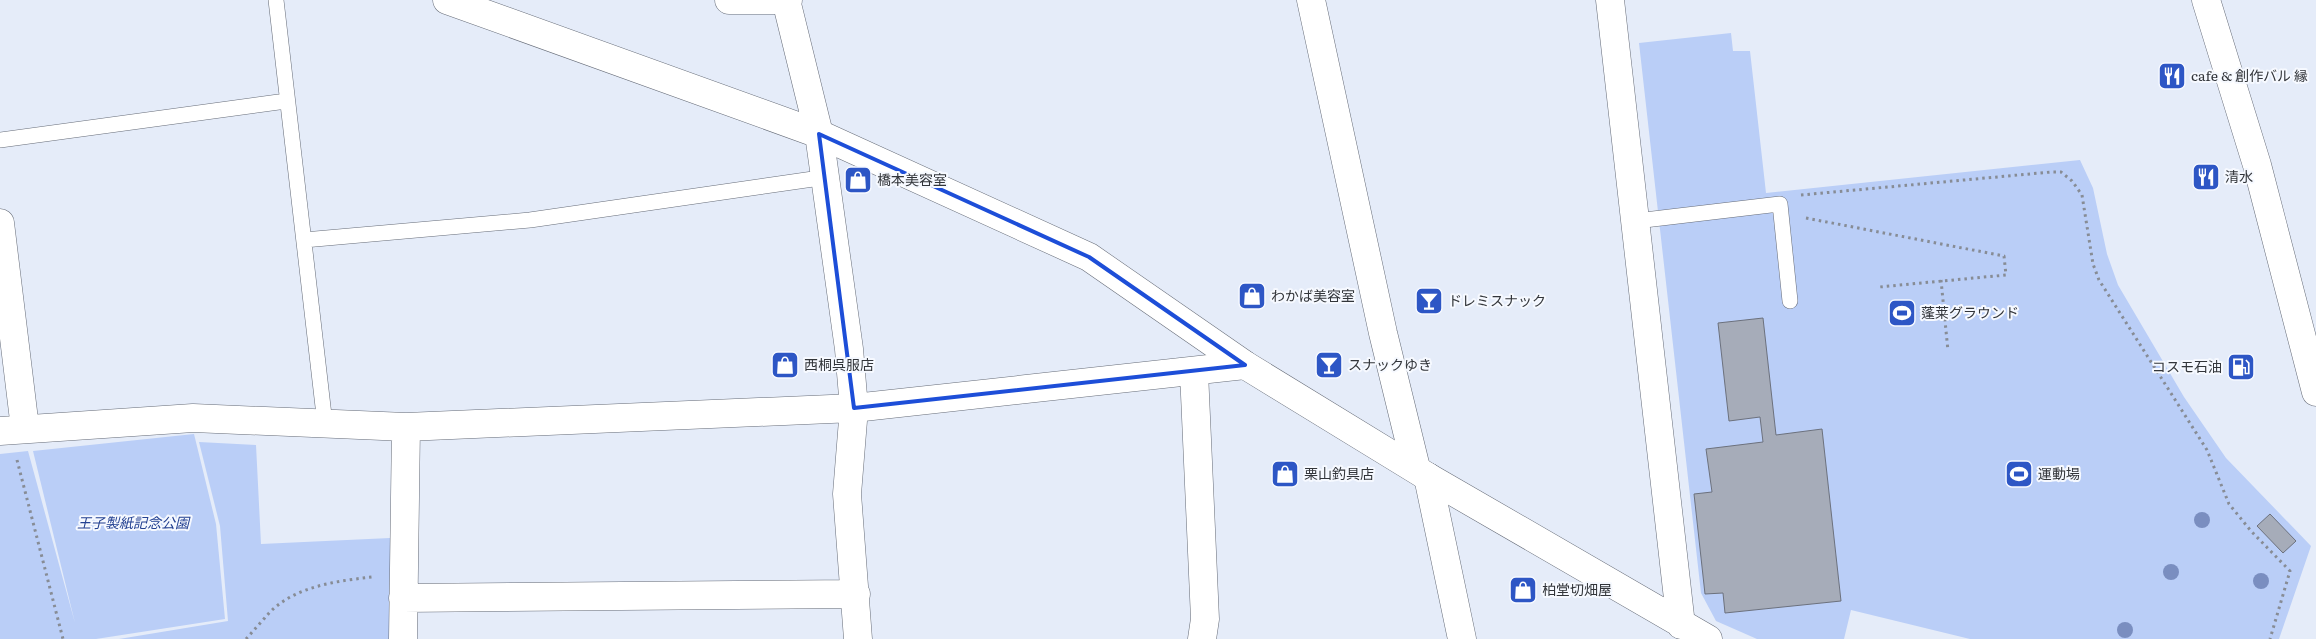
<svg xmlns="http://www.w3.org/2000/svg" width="2316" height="639" viewBox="0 0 2316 639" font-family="Literata,'Noto Sans JP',serif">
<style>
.green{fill:#bacef7}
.building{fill:#a6acb9;stroke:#6c717d}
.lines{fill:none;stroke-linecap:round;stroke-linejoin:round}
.lane-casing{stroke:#666c78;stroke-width:16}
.street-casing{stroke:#666c78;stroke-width:29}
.secondary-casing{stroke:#666c78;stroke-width:29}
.path{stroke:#878c95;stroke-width:3;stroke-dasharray:2.5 4;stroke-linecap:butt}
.lane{stroke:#fff;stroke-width:15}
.street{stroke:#fff;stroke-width:28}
.secondary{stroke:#fff;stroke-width:28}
.tree{fill:#7a8ec0}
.marked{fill:none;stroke:#1d4ed8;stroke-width:4;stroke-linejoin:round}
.labels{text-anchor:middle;stroke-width:4;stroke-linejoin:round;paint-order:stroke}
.poi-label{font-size:14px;fill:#32353a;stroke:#f6f9ff;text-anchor:start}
.park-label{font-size:14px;font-style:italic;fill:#234192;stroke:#f6f9ff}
</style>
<rect width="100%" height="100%" fill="#e5ecf9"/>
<!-- green -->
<path class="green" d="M1731,33L1733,51H1750L1766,193L2080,160L2093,188L2107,254L2118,285L2184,397L2226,458L2311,546L2279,639H1970L1851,610L1844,639H1757L1716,621L1701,593L1639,43Z
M194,434L216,524L225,619L96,639H0V454L28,451L75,623L33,451Z
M199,442L256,445L261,544L390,538L392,639H119L228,621L220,526Z"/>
<!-- building -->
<path class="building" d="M1763,318L1776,435L1822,429L1841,601L1725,613L1723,593L1705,594L1694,494L1712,492L1706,449L1763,442L1760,417L1729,421L1718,323Z
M2270,514L2296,541L2283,553L2257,526Z"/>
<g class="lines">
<!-- lane casing -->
<g class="lane-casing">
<path id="lane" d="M276,0L325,424
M0,140L286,101
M1636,221L1780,204L1790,301
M304,240L530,220L827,177"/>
</g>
<!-- street casing -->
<g class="street-casing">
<path id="street" d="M447,0L819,134
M729,0H788
M786,0L819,134L849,349L854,408L847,494L858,639
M1311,0L1383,333L1416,468
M2206,0L2257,165L2316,392
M0,223L25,428
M1194,372L1205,619L1202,639
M0,431L193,418L406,427L854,408L1245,365
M1428,477L1462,639
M403,598L856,594
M403,639L406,427"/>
</g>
<!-- secondary casing -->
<g class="secondary-casing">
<path id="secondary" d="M1610,0L1681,625
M819,134L1089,257L1245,365L1428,477L1708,639"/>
</g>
<!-- path -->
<path class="path" d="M1801,195L2051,172H2061L2072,181L2082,195L2093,264L2099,280L2207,450L2229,504L2251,531L2290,571L2270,639
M1806,218L2004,256L2006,275L1879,287
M1941,280L1948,351
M17,460L63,639
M246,639C254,630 262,621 270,612C296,586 337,581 372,577"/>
<!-- lane -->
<use href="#lane" class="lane"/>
<!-- street -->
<use href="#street" class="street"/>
<!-- secondary -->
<use href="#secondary" class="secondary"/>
</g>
<!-- trees -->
<g class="tree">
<circle cx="2202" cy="520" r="8"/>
<circle cx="2171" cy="572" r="8"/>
<circle cx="2261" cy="581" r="8"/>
<circle cx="2125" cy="630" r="8"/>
</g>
<!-- marked area -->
<path class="marked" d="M819,134L1089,257L1245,365L854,408Z"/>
<!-- icons -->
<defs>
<g id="restaurant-square" transform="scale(1.4375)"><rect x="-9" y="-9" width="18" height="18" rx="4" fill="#2d56c5" stroke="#f6f9ff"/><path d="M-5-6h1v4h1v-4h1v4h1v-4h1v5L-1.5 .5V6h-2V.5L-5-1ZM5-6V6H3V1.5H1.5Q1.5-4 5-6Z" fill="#fff"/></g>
<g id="shop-square" transform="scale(1.4375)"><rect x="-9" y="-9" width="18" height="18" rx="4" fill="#2d56c5" stroke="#f6f9ff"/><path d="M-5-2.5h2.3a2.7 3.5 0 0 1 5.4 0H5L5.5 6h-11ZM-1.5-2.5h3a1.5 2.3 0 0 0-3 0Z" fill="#fff"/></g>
<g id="bar-square" transform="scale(1.4375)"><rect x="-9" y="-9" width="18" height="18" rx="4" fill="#2d56c5" stroke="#f6f9ff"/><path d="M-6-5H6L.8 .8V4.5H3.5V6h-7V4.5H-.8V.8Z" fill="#fff"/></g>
<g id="stadium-square" transform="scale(1.4375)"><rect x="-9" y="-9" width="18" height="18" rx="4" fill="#2d56c5" stroke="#f6f9ff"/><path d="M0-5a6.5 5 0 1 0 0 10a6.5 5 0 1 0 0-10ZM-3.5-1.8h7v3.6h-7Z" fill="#fff"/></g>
<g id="fuel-square" transform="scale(1.4375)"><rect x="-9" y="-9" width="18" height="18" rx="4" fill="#2d56c5" stroke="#f6f9ff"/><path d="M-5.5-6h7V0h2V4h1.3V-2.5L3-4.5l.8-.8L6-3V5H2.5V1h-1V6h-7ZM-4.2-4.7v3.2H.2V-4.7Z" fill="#fff"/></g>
</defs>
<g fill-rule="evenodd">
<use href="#restaurant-square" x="2172" y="76"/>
<use href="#restaurant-square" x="2206" y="177"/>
<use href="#shop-square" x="858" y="180"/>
<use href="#shop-square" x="1252" y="296"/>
<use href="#bar-square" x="1429" y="301"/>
<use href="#stadium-square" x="1902" y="313"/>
<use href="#shop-square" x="785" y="365"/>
<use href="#bar-square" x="1329" y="365"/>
<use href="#fuel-square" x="2241" y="367"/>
<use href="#shop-square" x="1285" y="474"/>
<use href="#stadium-square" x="2019" y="474"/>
<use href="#shop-square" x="1523" y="590"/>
</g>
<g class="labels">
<!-- poi labels -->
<g class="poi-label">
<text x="2191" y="81">cafe &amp; 創作バル 縁</text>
<text x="2225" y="182">清水</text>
<text x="877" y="185">橋本美容室</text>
<text x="1271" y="301">わかば美容室</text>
<text x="1448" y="306">ドレミスナック</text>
<text x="1921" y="318">蓬莱グラウンド</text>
<text x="804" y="370">西桐呉服店</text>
<text x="1348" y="370">スナックゆき</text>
<text x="2222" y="372" text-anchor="end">コスモ石油</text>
<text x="1304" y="479">栗山釣具店</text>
<text x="2038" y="479">運動場</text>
<text x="1542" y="595">柏堂切畑屋</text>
</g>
<!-- park labels -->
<g class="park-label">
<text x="133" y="528">王子製紙記念公園</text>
</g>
</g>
</svg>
